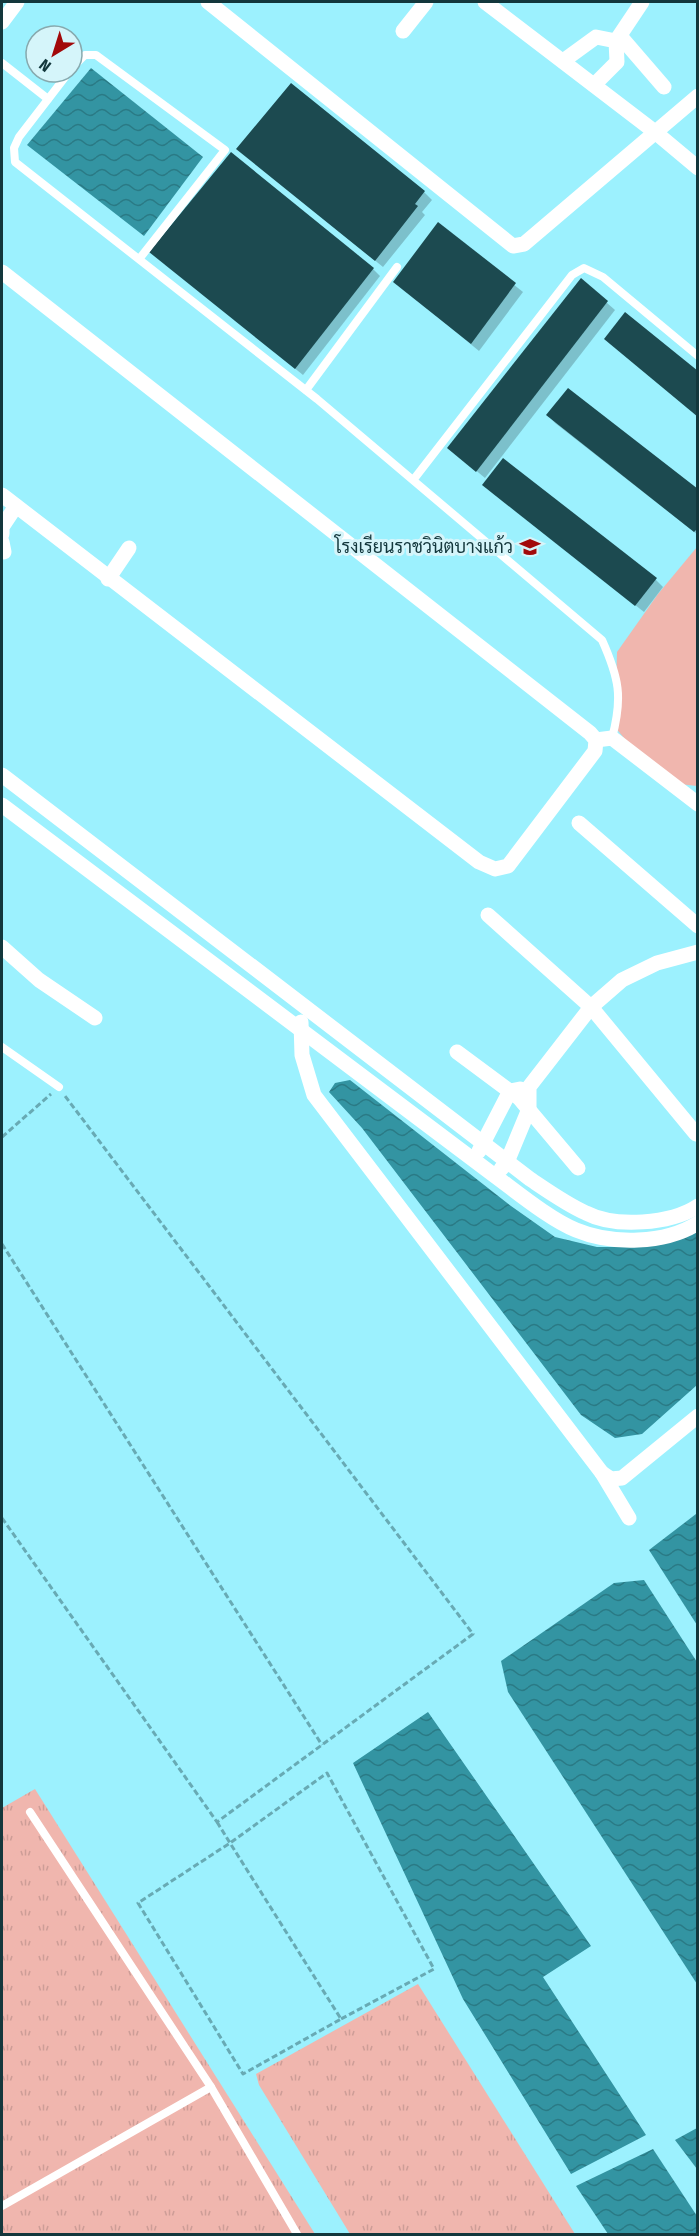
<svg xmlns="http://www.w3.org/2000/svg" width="699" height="2236" font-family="'Fira Sans Condensed',Sarabun,sans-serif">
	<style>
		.grass { fill: url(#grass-tufts) }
		.pitch { fill: #f0b6ae }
		.water { fill: url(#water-waves) }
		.shadow { fill: #0003 }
		.building { fill: #1c4a50 }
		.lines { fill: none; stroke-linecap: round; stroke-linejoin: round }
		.path { stroke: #68aab4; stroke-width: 3; stroke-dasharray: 6 3; stroke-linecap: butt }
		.service { stroke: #fff; stroke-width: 8 }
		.minor { stroke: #fff; stroke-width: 15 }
		.labels { text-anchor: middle; stroke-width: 6; stroke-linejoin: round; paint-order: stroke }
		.poi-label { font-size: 18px; fill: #13373c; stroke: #d5f5fa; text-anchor: end }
	</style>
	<defs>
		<pattern id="grass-tufts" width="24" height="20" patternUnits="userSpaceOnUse" patternTransform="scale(1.5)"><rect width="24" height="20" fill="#f0b6ae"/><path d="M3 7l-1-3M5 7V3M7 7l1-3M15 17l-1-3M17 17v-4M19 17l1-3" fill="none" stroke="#cd9d97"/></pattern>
		<pattern id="water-waves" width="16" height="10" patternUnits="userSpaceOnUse" patternTransform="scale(1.5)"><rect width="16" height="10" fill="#3394a2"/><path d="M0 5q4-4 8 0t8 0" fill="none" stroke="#2a7a85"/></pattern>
	</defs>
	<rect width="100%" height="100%" fill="#9cf1fe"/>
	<g class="grass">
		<path d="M 35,1789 L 315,2234 L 2,2234 L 2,1808 Z"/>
		<path d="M 418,1984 L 575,2234 L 350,2234 L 259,2085 L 256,2074 Z"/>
	</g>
	<path class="pitch" d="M 697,547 L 697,786 L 670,783 L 646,765 L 615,727 L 617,652 L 658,594 Z"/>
	<g class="water">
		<path d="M 91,68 L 203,157 L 144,236 L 27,145 Z"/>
		<path d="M 350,1080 L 511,1206 L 555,1237 L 597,1247 L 645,1247 L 697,1224 L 697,1385 L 642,1434 L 615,1438 L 581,1415 L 362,1128 L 329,1092 L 335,1083 Z"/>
		<path d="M 696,1514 L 698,1517 L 697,1625 L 649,1550 Z"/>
		<path d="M 644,1580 L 697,1662 L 697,1984 L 508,1692 L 501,1661 L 614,1583 Z"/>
		<path d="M 428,1712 L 591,1946 L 543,1977 L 646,2135 L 571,2174 L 463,1999 L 353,1763 Z"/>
		<path d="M 697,2128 L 697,2169 L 675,2140 Z"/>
		<path d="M 653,2149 L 697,2216 L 697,2234 L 608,2234 L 576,2186 Z"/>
	</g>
	<g class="shadow">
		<path d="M 238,149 L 424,192 L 432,200 L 422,212 L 425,215 L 383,267 Z"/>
		<path d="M 439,225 L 523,292 L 479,351 L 395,282 Z"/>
		<path d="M 151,252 L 373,269 L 380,276 L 303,375 Z"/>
		<path d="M 581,280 L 615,310 L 485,478 L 449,448 Z"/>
		<path d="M 548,415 L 698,491 L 698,535 L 555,423 Z"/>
		<path d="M 492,492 L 656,580 L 663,587 L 644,612 Z"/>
	</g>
	<g class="building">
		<path d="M 291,83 L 425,191 L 415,204 L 418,206 L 375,261 L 236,149 Z"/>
		<path d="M 231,152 L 374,268 L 295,369 L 149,252 Z"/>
		<path d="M 438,222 L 516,283 L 471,344 L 393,282 Z"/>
		<path d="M 581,278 L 608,301 L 476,472 L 447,448 Z"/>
		<path d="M 625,312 L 698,371 L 698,417 L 604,339 Z"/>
		<path d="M 568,388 L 698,489 L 698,528 L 694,532 L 546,415 Z"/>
		<path d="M 503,458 L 657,578 L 635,606 L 482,485 Z"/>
	</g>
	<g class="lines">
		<g class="path">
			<path d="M 2,1137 L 51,1094"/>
			<path d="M 2,1244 L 322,1745"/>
			<path d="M 2,1518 L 217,1822 L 473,1634 L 65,1096"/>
			<path d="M 217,1822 L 230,1843 L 341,2019 L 243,2074 L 138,1903 L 230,1843 L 327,1773 L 434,1969 L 341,2019"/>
		</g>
		<g class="service">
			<path d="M 2,63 L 48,99"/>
			<path d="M 72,68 L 85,55 L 96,55 L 225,150 L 140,258"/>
			<path d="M 69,72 L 19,137 L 14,148 L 15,162 L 317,399 L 602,640 C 619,678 623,697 612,738"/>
			<path d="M 306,390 L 397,267"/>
			<path d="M 414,479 L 572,275 L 584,268 L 603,277 L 698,356"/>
			<path d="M 2,1047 L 59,1087"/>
			<path d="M 30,1812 L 211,2087 L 297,2234"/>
			<path d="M 2,2206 L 211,2087"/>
		</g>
		<g class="minor">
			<path d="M 208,2 L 513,246 L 524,244 L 698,96"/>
			<path d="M 485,2 L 655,132 L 698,168"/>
			<path d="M 2,22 L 17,2"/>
			<path d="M 403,31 L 426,2"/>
			<path d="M 620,36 L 664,87"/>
			<path d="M 616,41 L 642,2"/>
			<path d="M 563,61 L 596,37 L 616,41 L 617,62 L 594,85"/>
			<path d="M 2,272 L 590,733 L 596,740 L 595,751 L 508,866 L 495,869 L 479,862 L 2,495"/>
			<path d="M 2,534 L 2,527 L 16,506"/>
			<path d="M 2,542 L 4,552"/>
			<path d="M 108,579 L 129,548"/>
			<path d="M 596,740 L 612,738 L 698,804"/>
			<path d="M 2,775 L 530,1179 C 548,1191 566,1204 586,1213 C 615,1228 671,1224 698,1206"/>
			<path d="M 2,805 L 495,1176 C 518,1193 551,1220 576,1230 C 612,1245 665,1244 698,1223"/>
			<path d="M 579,823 L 698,926"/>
			<path d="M 488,915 L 591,1007 L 696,1134"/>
			<path d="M 2,947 L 39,980 L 95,1018"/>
			<path d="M 301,1022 L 302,1055 L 314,1095 L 602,1473 L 629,1518"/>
			<path d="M 457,1052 L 519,1098 L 578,1168"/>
			<path d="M 479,1151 L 510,1091 L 520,1089"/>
			<path d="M 501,1169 L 507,1162 L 529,1109 L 529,1087 L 591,1007 L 622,980 L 657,963 L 698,952"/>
			<path d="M 602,1473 L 611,1479 L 622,1478 L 698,1416"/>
		</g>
	</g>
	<defs>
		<g id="school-bare" transform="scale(1.62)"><path d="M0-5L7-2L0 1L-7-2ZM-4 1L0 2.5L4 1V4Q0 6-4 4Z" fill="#a2090a" stroke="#d5f5fa" stroke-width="2.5" paint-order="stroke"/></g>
	</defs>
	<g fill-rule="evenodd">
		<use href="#school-bare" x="530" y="547"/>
	</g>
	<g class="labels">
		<g class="poi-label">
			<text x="513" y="553">โรงเรียนราชวินิตบางแก้ว</text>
		</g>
	</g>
	<rect width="699" height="2236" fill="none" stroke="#13373c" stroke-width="6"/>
	<g transform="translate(54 54) rotate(218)"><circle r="28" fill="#d5f5fa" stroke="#87a9ae" stroke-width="1.5"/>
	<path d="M0-4.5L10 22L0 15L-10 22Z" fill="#a2090a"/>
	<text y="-9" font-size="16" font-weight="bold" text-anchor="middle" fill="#13373c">N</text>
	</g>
</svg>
